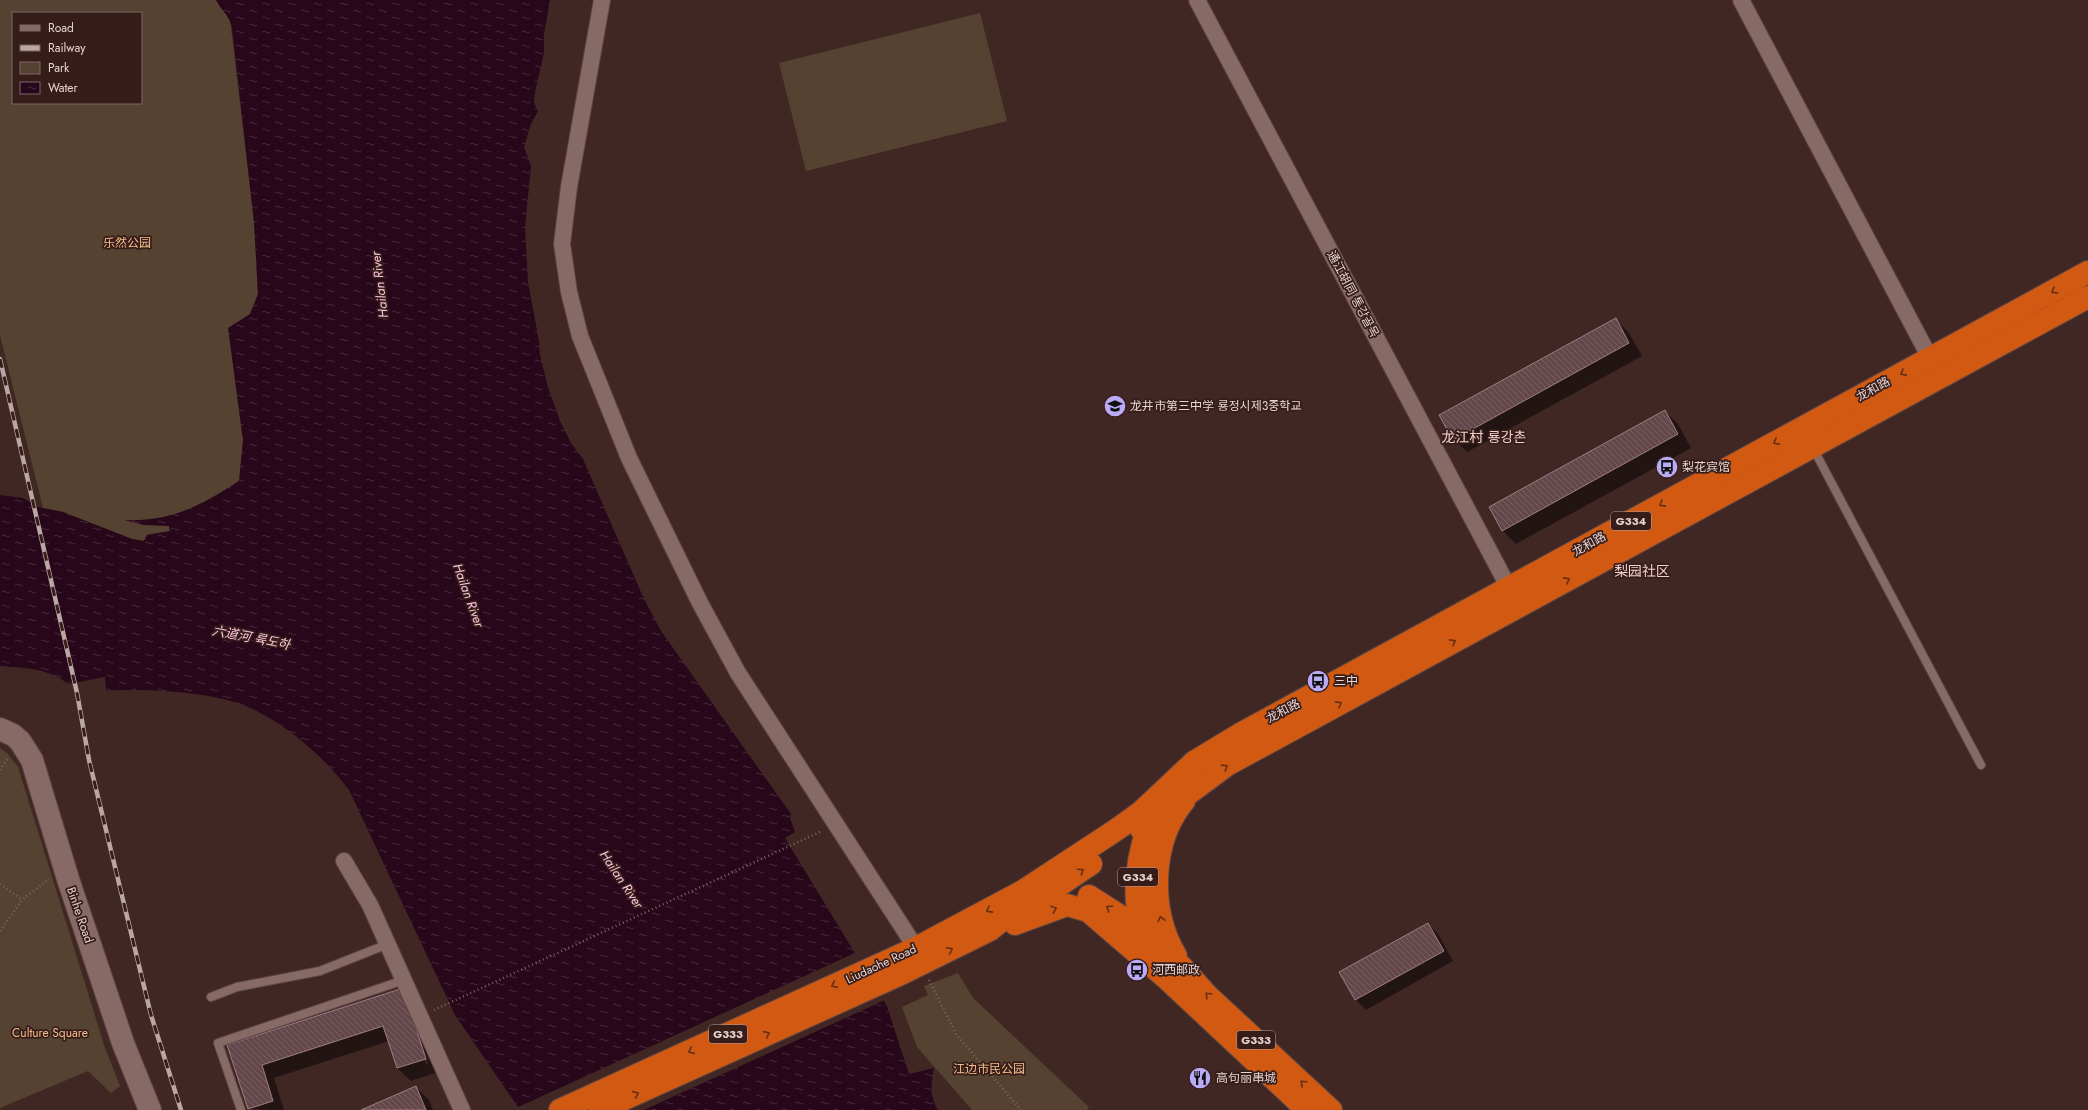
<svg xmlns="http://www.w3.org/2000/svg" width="2088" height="1110" font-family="Jost,'Noto Sans SC','Noto Sans KR',sans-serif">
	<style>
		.green { fill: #554231; fill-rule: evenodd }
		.water { fill: url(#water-ripples) }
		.pier { fill: #402724 }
		.shadow { fill: #0007; fill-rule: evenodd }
		.building { fill: url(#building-back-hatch); stroke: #9d7d82 }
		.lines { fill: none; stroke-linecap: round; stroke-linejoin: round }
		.lane-casing { stroke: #5c4644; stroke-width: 10 }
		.street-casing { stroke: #5c4644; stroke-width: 18 }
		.secondary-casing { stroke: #5c4644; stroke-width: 24 }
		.highway-casing { stroke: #5c4644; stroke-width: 24 }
		.path { stroke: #7c6663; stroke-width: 2.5; stroke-dasharray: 1 3; stroke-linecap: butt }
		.lane { stroke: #876965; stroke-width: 8 }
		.street { stroke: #876965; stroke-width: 16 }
		.secondary { stroke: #876965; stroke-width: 22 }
		.highway { stroke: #d15911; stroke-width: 22 }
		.rail-casing { stroke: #baa6a3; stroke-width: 4.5 }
		.rail { stroke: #361d1a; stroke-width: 3; stroke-dasharray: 9; stroke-linecap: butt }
		.oneway { stroke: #642f17 }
		.labels { text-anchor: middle; stroke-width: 3.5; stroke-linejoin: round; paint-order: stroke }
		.shield { fill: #361d1a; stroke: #b19d9b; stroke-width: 1 }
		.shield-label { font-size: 11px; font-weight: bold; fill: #e6d4d2 }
		.park-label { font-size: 12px; fill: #f4bd8b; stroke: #361d1a }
		.street-label { font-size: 12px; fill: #e6d4d2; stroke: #361d1a }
		.poi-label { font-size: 12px; fill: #e6d4d2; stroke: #361d1a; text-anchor: start }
		.water-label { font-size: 13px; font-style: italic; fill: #fec5df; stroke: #361d1a }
		.quarter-label { font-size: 14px; fill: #f2cfcb; stroke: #361d1a }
	</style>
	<defs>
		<pattern id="water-ripples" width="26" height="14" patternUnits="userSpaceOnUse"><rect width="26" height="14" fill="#28071a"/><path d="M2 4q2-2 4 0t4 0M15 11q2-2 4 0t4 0" fill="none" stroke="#472a3a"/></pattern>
		<pattern id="building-back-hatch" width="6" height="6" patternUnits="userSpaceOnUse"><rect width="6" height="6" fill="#63474b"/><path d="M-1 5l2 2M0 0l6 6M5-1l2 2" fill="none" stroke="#796164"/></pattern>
	</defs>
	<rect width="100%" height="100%" fill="#402724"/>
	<g class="green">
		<path d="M 0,0 L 216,0 L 230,19 L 254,222 L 258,294 L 254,306 L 250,314 L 244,318 L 243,441 L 239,481 C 207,502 180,517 142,521 L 169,525 L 170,531 L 147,535 L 144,541 L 132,539 L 63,512 L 43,508 L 0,335 ZM 13,13 L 141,13 L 141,103 L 13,103 Z"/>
		<path d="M 980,13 L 1007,121 L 806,171 L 779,63 Z"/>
		<path d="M 0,748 L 7,753 L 18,767 L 105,1048 L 120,1086 L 111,1093 L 88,1071 L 0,1108 Z"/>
		<path d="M 958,973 L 973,998 L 1089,1107 L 1087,1110 L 972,1110 L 917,1047 L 902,1007 L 928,995 L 924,986 Z"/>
	</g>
	<path class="water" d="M 216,0 L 550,0 L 544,34 L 544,53 L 535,92 L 534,103 L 538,111 L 531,124 L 524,147 L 531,166 L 525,227 L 528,282 L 539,341 L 540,355 L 548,387 L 560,421 L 571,443 L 583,459 L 644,599 L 661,631 L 791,814 L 790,818 L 795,832 L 785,838 L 887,1006 L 909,1074 L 934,1068 C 931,1084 929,1095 938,1110 L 520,1110 L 455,1015 L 349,790 C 323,756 288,725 248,707 C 214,692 144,688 106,691 L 105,677 L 68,684 C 49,668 24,668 0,666 L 0,495 L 23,498 L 38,507 L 63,512 L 132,539 L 144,541 L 147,535 L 170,531 L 169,526 L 144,525 L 124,520 C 171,522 200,506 239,481 L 243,441 L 228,328 L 250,314 L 258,294 L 254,222 L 232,28 C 229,14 222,12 216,0 Z"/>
	<path class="pier" d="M 857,952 L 885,1000 L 644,1110 L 518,1110 L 516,1108 Z"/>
	<g class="shadow">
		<path d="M 1616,320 L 1629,333 L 1642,356 L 1467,452 L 1454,439 Z"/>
		<path d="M 1665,411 L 1678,424 L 1691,448 L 1516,544 L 1503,531 L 1490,507 Z"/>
		<path d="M 1428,924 L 1438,934 L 1453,961 L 1366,1010 L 1356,1000 L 1341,973 Z"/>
		<path d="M 403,989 L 416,1002 L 438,1072 L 411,1081 L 397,1068 L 389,1041 L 274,1078 L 284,1110 L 249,1109 L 228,1045 ZM 407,1003 L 409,1003 L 428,1063 L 426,1064 Z"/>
		<path d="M 416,1087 L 429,1100 L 433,1110 L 364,1110 Z"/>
	</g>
	<g class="building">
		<path d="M 1616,318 L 1629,343 L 1453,440 L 1439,415 Z"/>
		<path d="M 1665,410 L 1678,434 L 1502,531 L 1489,507 Z"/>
		<path d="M 1428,923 L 1444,951 L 1355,1000 L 1339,972 Z"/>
		<path d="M 403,988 L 426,1059 L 397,1068 L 383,1026 L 262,1065 L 273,1101 L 248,1109 L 227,1045 Z"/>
		<path d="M 416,1086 L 426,1110 L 361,1110 Z"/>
	</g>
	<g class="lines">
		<g class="lane-casing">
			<g id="lane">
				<path d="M 1813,448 L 1981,765"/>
				<path d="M 211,997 L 237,987 L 320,971 L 388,944"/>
				<path d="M 241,1110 L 218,1043 L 404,980"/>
			</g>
		</g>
		<g class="street-casing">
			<g id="street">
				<path d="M 602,0 L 569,187 L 562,244 L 569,292 L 580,336 L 629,458 L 700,603 L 738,673 L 916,948 L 920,958"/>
				<path d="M 1197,0 L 1509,588"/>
				<path d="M 1741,0 L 1930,358"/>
				<path d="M 344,861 L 370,905 L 462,1110"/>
			</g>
		</g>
		<g class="secondary-casing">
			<path id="secondary" d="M 0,729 L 13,735 L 20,741 L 32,760 L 68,879 L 123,1043 L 150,1110"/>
		</g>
		<g class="highway-casing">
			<g id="highway">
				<path d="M 1141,829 L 1227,765 L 2088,297"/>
				<path d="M 1089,896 L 1142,930 L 1182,967 L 1207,995 L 1331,1110"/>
				<path d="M 1015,924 L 1067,905 L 1088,911 L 1167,979 L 1307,1110"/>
				<path d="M 1145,937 C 1130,901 1136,850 1154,815"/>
				<path d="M 1176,956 C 1149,911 1150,842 1184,801"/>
				<path d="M 560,1110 L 916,948 L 1023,891 L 1116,830 L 1141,812 L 1194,762 L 1242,733 L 2088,272"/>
				<path d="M 600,1110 L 903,973 L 990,930 L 1007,916 L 1057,887 L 1091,864"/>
			</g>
		</g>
		<g class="path">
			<path d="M 0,770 L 8,758"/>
			<path d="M 0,884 L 22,900"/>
			<path d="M 0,931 L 22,900 L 49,879"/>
			<path d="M 929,980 L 956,1034 L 1021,1110"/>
			<path d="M 434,1010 L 822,831"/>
		</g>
		<use href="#lane" class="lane"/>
		<use href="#street" class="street"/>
		<use href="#secondary" class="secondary"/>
		<use href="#highway" class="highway"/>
		<g class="rail-casing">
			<path id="rail" d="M 0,359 L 77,693 L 89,760 L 151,1015 L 181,1110"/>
		</g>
		<use href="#rail" class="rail"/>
	</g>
	<defs><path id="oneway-chevron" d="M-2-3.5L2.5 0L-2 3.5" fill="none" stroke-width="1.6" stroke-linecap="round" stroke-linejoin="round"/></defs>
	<g class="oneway">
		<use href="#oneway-chevron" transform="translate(2054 291) rotate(151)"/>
		<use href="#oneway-chevron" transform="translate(1903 373) rotate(151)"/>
		<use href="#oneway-chevron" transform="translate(1776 442) rotate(151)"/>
		<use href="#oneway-chevron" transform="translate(1662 504) rotate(151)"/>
		<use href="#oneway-chevron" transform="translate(1567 580) rotate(-29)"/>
		<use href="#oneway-chevron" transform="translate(1453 642) rotate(-29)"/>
		<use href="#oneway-chevron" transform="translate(1339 704) rotate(-29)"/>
		<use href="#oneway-chevron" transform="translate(1225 767) rotate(-32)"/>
		<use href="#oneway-chevron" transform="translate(1081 871) rotate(-34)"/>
		<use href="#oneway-chevron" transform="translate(1109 908) rotate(-145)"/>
		<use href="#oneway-chevron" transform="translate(1054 909) rotate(-19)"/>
		<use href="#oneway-chevron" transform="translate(989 910) rotate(152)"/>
		<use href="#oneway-chevron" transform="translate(1161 919) rotate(-103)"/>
		<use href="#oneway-chevron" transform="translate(950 950) rotate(-26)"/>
		<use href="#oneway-chevron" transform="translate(834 985) rotate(156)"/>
		<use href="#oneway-chevron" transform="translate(1208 995) rotate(-135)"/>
		<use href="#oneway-chevron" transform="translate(767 1034) rotate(-24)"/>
		<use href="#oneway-chevron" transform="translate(691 1051) rotate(156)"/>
		<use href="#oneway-chevron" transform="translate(1303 1083) rotate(-137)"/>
		<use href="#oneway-chevron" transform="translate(636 1094) rotate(-24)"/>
	</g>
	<defs>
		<g id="school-disc" transform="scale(1.15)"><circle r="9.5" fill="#bbaaf6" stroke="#361d1a"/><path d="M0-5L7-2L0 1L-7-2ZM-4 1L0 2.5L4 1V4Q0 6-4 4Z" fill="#111"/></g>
		<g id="bus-disc" transform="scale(1.15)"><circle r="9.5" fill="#bbaaf6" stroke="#361d1a"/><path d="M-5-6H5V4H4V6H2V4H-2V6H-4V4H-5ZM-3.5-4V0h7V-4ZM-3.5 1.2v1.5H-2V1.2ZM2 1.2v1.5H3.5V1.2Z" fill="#111"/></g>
		<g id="restaurant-disc" transform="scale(1.15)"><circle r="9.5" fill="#bbaaf6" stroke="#361d1a"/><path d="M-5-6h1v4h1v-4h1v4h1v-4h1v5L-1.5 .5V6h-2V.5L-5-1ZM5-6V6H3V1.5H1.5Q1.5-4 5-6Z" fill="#111"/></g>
	</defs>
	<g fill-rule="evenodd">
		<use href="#school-disc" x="1115" y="406"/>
		<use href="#bus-disc" x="1667" y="467"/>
		<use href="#bus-disc" x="1318" y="681"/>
		<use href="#bus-disc" x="1137" y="970"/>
		<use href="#restaurant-disc" x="1200" y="1078"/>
	</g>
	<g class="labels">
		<g class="shield">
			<rect x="1611" y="512" width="40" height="18" rx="3"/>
			<rect x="1118" y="868" width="40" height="18" rx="3"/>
			<rect x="709" y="1025" width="38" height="18" rx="3"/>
			<rect x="1237" y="1031" width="38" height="18" rx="3"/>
		</g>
		<g class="shield-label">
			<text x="1631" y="525">G334</text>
			<text x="1138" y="881">G334</text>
			<text x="728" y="1038">G333</text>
			<text x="1256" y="1044">G333</text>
		</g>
		<g class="park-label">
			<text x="127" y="247">乐然公园</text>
			<text x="50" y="1037">Culture Square</text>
			<text x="989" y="1073">江边市民公园</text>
		</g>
		<g class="street-label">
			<text transform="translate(1353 294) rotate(62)" y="4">通江胡同 통강골목</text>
			<text transform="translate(1873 389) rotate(-29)" y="4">龙和路</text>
			<text transform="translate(1589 544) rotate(-29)" y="4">龙和路</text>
			<text transform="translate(1283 711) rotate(-28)" y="4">龙和路</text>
			<text transform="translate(80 915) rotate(71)" y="4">Binhe Road</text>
			<text transform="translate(881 964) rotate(-25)" y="4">Liudaohe Road</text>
		</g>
		<g class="poi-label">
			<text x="1130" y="410">龙井市第三中学 룡정시제3중학교</text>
			<text x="1682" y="471">梨花宾馆</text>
			<text x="1334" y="685">三中</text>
			<text x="1152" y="974">河西邮政</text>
			<text x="1216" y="1082">高句丽串城</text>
		</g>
		<g class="water-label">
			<text transform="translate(379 285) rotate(-97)" y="5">Hailan River</text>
			<text transform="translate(469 595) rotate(70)" y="5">Hailan River</text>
			<text transform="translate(251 637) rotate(11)" y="5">六道河 륙도하</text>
			<text transform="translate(622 879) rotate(56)" y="5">Hailan River</text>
		</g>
		<g class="quarter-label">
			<text x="1484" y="442">龙江村 룡강촌</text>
			<text x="1642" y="576">梨园社区</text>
		</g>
	</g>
	<rect x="12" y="12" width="130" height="92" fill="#361d1a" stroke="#7c6664"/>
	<rect x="20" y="25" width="20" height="6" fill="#876965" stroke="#7c6664"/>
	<text x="48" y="32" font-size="12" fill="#e6d4d2">Road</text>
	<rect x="20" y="45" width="20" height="6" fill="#baa6a3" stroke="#7c6664"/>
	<text x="48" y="52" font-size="12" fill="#e6d4d2">Railway</text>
	<rect x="20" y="62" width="20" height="12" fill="#554231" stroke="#7c6664"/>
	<text x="48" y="72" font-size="12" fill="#e6d4d2">Park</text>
	<rect x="20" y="82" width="20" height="12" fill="url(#water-ripples)" stroke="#7c6664"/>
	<text x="48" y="92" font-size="12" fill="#e6d4d2">Water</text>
</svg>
